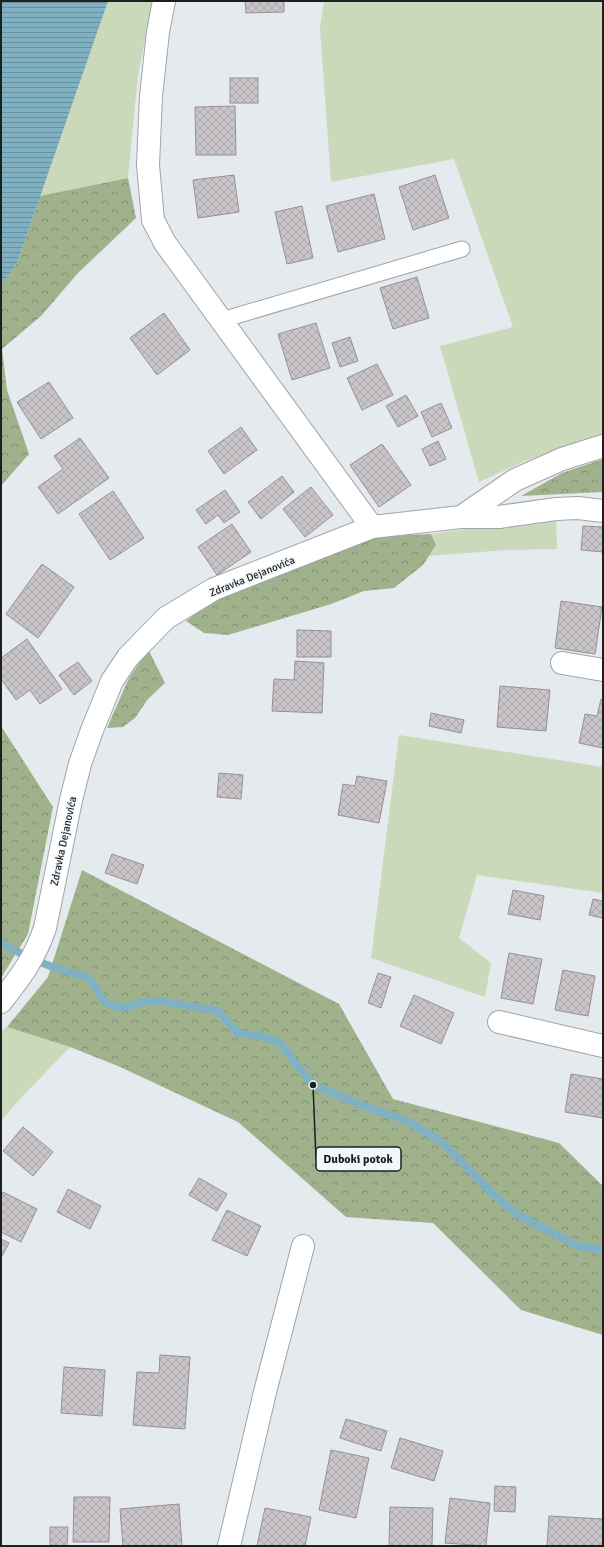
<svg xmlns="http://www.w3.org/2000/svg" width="604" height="1547" font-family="Signika,sans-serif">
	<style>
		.green { fill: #c9d9ba }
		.forest { fill: url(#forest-crowns) }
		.water { fill: url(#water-rules) }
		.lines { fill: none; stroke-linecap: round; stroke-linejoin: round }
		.stream { stroke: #80b1c2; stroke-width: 8 }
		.building { fill: url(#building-cross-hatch); stroke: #959195 }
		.lane-casing { stroke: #a0a5a8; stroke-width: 17 }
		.street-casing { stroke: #a0a5a8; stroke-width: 24 }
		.lane { stroke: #fff; stroke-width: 15 }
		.street { stroke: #fff; stroke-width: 22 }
		.labels { text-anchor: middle; stroke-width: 3; stroke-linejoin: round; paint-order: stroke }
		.street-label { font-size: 11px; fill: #1e1f21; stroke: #f2f7fb }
		.leader { fill: none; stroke: #1e1f21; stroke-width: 1.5 }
		.callout-dot { fill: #1e1f21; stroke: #f2f7fb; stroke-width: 1.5 }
		.callout { fill: #f2f7fb; stroke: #1e1f21; stroke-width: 1.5 }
		.callout-label { font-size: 12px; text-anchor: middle; font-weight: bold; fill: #1e1f21 }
	</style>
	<defs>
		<pattern id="forest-crowns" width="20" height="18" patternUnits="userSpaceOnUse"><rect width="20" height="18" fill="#9fb28c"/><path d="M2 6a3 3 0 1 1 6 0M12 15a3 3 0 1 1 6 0" fill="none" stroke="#819072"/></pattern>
		<pattern id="water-rules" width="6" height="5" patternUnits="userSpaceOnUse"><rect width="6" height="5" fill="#80b1c2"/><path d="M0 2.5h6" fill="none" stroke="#688f9d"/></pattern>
		<pattern id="building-cross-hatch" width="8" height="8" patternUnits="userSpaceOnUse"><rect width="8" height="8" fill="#c9c4c8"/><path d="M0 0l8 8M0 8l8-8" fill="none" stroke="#aca8ac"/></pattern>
	</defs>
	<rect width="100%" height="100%" fill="#e5eaee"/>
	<g class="green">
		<path d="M 108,1 L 153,1 L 138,75 L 128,178 L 40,196 Z"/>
		<path d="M 324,1 L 603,1 L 603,437 L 527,460 L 479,482 L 440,346 L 513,327 L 454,159 L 331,182 L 320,28 Z"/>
		<path d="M 556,517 L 557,549 L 506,550 L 429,556 L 436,545 L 431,534 Z"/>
		<path d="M 399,735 L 603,767 L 603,893 L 477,875 L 459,938 L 491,963 L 485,997 L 371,958 Z"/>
		<path d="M 7,1027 L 70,1047 L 18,1101 L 1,1121 L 1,1031 Z"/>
	</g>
	<g class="forest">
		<path d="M 128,178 L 136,218 L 78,273 L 41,316 L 2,349 L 7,390 L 29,454 L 1,486 L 1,284 L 17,263 L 40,196 Z"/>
		<path d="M 603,459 L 603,492 L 521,496 L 562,473 Z"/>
		<path d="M 431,534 L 436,545 L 423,565 L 394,588 L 364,591 L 331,604 L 228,635 L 204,633 L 186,621 L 218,596 L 367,537 Z"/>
		<path d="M 148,649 L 165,683 L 148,699 L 135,718 L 123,727 L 107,728 L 128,680 Z"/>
		<path d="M 1,726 L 53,807 L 28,934 L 1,978 Z"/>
		<path d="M 82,870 L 339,1004 L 393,1099 L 559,1143 L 603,1186 L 603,1335 L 521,1310 L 433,1223 L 346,1217 L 238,1122 L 118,1066 L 70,1047 L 7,1027 L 48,977 Z"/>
	</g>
	<path class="water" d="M 1,1 L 108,1 L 17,263 L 1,285 Z"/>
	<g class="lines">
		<path class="stream" d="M 1,942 C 27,959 57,970 88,977 L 106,1003 L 122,1008 L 148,1001 L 161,1001 L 218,1011 L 238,1033 L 262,1036 L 280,1043 L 313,1085 L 377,1111 L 408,1121 L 441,1141 L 491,1192 L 518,1215 L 578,1246 L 603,1250"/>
	</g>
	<g class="building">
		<path d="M 245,1 L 284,1 L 284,12 L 246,13 Z"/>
		<rect x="230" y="78" width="28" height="25"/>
		<path d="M 235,106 L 236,155 L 196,155 L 195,107 Z"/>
		<path d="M 234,175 L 239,212 L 198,218 L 193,180 Z"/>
		<path d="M 435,175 L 449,218 L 413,230 L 399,187 Z"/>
		<path d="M 374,194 L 385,239 L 338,252 L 326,206 Z"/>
		<path d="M 302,206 L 313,258 L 287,264 L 275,212 Z"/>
		<path d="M 417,277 L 429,318 L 393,329 L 380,288 Z"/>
		<path d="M 164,313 L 190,350 L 157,375 L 130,338 Z"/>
		<path d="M 316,323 L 330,368 L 292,380 L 278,334 Z"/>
		<path d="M 350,337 L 358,361 L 340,367 L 332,343 Z"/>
		<path d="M 377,364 L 393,395 L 362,410 L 347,378 Z"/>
		<path d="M 49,382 L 73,418 L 41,439 L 17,402 Z"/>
		<path d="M 406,395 L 418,416 L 398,427 L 386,406 Z"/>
		<path d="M 441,403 L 452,428 L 432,437 L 421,412 Z"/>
		<path d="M 241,427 L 257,450 L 224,474 L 208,451 Z"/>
		<path d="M 80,438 L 109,478 L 58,514 L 38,487 L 63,469 L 54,456 Z"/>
		<path d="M 438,441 L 446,459 L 430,466 L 422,449 Z"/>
		<path d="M 382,444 L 411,485 L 379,507 L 350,465 Z"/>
		<path d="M 282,476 L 294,492 L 261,519 L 248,502 Z"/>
		<path d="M 311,487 L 333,515 L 305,537 L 283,509 Z"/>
		<path d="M 225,490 L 240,512 L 224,523 L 218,515 L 206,524 L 196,510 Z"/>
		<path d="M 113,491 L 144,538 L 110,560 L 79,514 Z"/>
		<path d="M 232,524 L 251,552 L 217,575 L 198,547 Z"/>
		<path d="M 583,526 L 603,527 L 603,552 L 581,550 Z"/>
		<path d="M 42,564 L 74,587 L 38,638 L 6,614 Z"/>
		<path d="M 561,601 L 602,607 L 595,654 L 555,648 Z"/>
		<path d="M 297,630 L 331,631 L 331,657 L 297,657 Z"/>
		<path d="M 27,639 L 62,689 L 40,704 L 30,690 L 16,700 L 1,679 L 1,658 Z"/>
		<path d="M 295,661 L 324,663 L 322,713 L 272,711 L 274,679 L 294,680 Z"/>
		<path d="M 78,662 L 92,681 L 74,695 L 59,675 Z"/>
		<path d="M 500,686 L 550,690 L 546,731 L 497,727 Z"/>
		<path d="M 601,699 L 603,700 L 603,748 L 579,743 L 585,714 L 597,716 Z"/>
		<path d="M 431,713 L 464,720 L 461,733 L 429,726 Z"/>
		<path d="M 219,773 L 243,775 L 241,799 L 217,797 Z"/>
		<path d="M 357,776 L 387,781 L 379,823 L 338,815 L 343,784 L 355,786 Z"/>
		<path d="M 112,854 L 144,865 L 137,884 L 105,873 Z"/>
		<path d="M 513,890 L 544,896 L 540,920 L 508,914 Z"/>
		<path d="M 593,899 L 603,901 L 603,918 L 589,915 Z"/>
		<path d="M 509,953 L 542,959 L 533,1004 L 501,998 Z"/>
		<path d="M 563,970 L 595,976 L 588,1016 L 555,1010 Z"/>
		<path d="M 378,973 L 391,977 L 381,1008 L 368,1003 Z"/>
		<path d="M 414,995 L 454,1013 L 441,1044 L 400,1026 Z"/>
		<path d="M 571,1074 L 603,1079 L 603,1118 L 565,1112 Z"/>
		<path d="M 23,1127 L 53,1152 L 33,1176 L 3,1151 Z"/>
		<path d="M 199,1178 L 227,1194 L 217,1211 L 189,1195 Z"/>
		<path d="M 68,1189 L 101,1206 L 90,1229 L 57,1212 Z"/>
		<path d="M 3,1192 L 37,1209 L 21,1242 L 1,1232 L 1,1196 Z"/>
		<path d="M 227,1210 L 261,1226 L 247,1256 L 212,1240 Z"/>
		<path d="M 1,1239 L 9,1243 L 1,1258 Z"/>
		<path d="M 160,1355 L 190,1357 L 185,1429 L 133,1425 L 137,1372 L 159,1373 Z"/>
		<path d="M 64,1367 L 105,1370 L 102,1416 L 61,1413 Z"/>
		<path d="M 346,1419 L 387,1431 L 381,1451 L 340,1438 Z"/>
		<path d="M 400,1438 L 443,1451 L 434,1481 L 391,1468 Z"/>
		<path d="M 331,1450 L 369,1458 L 356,1518 L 319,1510 Z"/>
		<path d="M 495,1486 L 516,1487 L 515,1512 L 494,1511 Z"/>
		<path d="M 74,1497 L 110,1497 L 109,1542 L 73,1542 Z"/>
		<path d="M 450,1498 L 490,1503 L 486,1546 L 445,1543 Z"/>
		<path d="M 179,1504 L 182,1546 L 123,1546 L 120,1509 Z"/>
		<path d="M 390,1507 L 433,1508 L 432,1546 L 389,1546 Z"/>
		<path d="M 265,1508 L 311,1517 L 305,1546 L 257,1546 Z"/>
		<path d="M 549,1516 L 603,1519 L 603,1546 L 547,1546 Z"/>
		<path d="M 50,1527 L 68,1527 L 67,1546 L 50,1545 Z"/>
	</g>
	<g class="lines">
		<g class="lane-casing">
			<path id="lane" d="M 222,320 L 462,249"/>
		</g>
		<g class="street-casing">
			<g id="street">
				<path d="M 164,1 L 158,32 L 151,96 L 148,165 L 153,220 L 165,243 L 372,527"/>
				<path d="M 461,517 L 515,480 L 562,459 L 603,446"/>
				<path d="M 562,663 L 603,670"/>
				<path d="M 1,1002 C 21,976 34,960 45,928 L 71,800 L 80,764 L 92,730 L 112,681 L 128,657 L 166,618 L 214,589 L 372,527 L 461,517 L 499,517 L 556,509 L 578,508 L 603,511"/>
				<path d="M 499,1022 L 603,1046"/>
				<path d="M 229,1546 L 265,1392 L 303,1246"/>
			</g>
		</g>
		<use href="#lane" class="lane"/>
		<use href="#street" class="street"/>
	</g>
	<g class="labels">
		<g class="street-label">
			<text transform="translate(252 576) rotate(-22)" y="4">Zdravka Dejanovića</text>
			<text transform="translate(63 841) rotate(-78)" y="4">Zdravka Dejanovića</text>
		</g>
	</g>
	<path class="leader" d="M313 1085L316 1159"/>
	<circle class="callout-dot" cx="313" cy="1085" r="4"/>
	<rect class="callout" x="316" y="1147" width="85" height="24" rx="4"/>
	<g class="callout-label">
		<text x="358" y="1163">Duboki potok</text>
	</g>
	<rect width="604" height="1547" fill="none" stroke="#1e1f21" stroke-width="4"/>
</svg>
